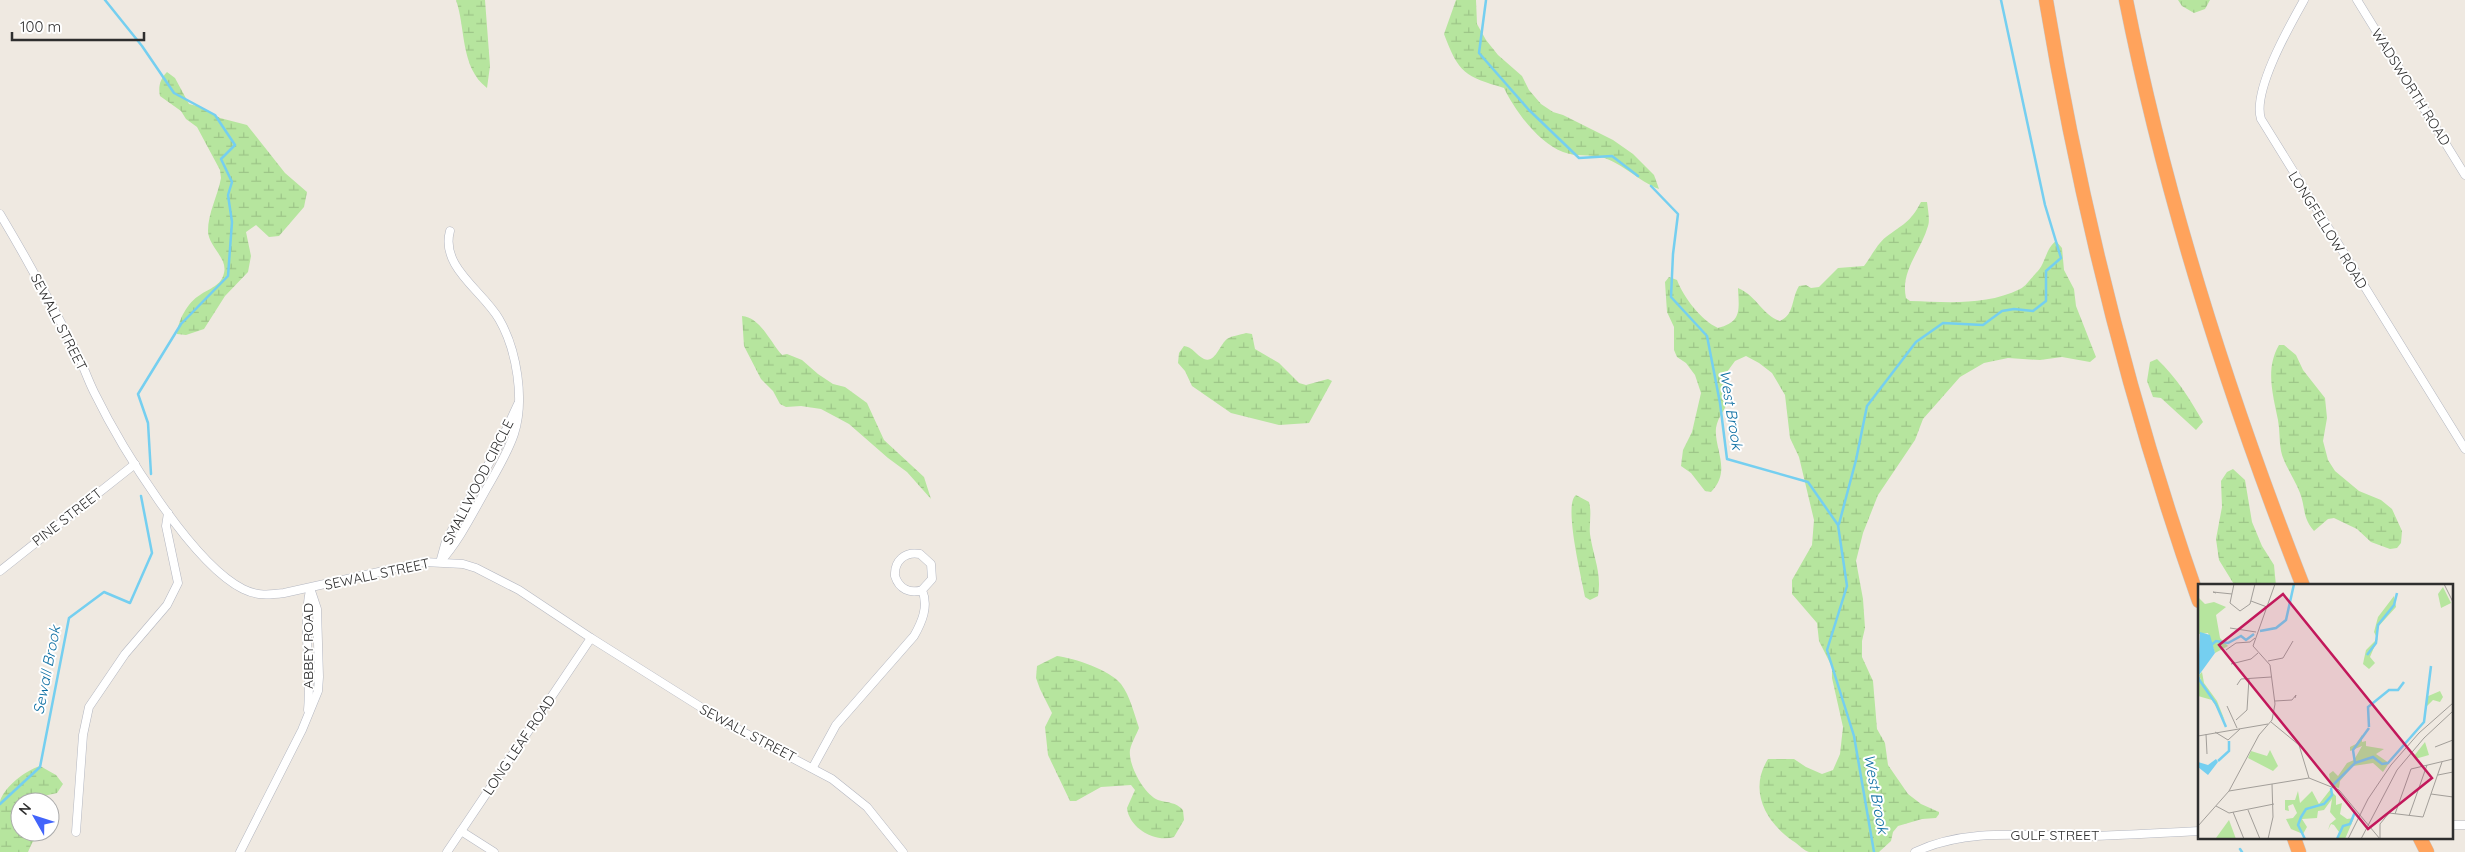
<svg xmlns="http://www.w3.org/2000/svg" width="2465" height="852" font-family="Quicksand,sans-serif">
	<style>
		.wetland { fill: url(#wetland-marsh) }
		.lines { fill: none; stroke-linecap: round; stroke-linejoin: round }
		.stream { stroke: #75cff0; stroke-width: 2.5 }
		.street-casing { stroke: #b4b7c1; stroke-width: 9 }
		.highway-casing { stroke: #c9c9c9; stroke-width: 15 }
		.street { stroke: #fff; stroke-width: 8 }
		.highway { stroke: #ffa35c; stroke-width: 14 }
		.labels { text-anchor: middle; stroke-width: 4; stroke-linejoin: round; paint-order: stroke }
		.street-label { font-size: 14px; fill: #2e2e2e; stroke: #fff }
		.water-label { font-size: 15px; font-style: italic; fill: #0d6fa3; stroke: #fff }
		.inset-river { fill: none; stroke: #75cff0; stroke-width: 2.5 }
		.inset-road { fill: none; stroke: #a29e99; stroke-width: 1 }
		.view { fill: #c2185b; fill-opacity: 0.15; stroke: #c2185b; stroke-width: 2.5 }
		.inset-edge { fill: none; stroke: #2e2e2e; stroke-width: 2.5 }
	</style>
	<defs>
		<pattern id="wetland-marsh" width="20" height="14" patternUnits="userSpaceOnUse" patternTransform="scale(1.25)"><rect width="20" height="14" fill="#b6e59e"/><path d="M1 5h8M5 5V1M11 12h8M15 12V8" fill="none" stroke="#9dc588"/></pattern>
	</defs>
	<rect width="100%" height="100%" fill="#efe9e1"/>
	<g class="wetland">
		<path d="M 456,0 L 485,0 L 490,66 L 487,88 C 460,67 466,29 456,0 Z"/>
		<path d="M 1456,0 L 1476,0 L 1477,24 L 1486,40 L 1498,55 L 1522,76 L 1529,90 L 1541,104 L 1553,112 L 1563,115 L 1613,140 L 1633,154 L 1654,175 L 1659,189 C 1638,181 1623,163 1601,157 C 1589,154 1576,157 1563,152 C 1539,143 1515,111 1504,88 C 1465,76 1459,74 1444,34 Z"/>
		<path d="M 2178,0 L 2210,0 L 2205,9 L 2194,13 L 2182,6 Z"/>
		<path d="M 167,72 L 175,78 L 189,104 L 201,107 L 220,118 L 247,125 L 285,173 L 307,192 L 304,207 L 279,236 L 269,237 L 256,225 L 246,232 L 251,256 L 248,272 L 225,296 L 204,329 L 186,335 L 177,334 C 178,320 188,302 200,295 C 210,288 221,286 224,273 C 228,258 208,246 208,231 C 208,213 218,195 221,178 L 220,170 L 197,127 L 186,119 L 181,111 L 160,96 C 158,87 160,79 167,72 Z"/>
		<path d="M 1921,202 L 1927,202 C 1928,210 1930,220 1928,226 C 1921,251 1900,271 1906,298 L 1910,301 C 1946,302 1986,306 2020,289 C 2026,286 2031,278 2036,273 C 2046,264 2045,249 2056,241 L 2062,248 L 2064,270 L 2074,289 L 2076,306 L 2096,357 L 2090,362 L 2062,357 L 2040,360 L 2008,358 L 1984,363 L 1960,377 L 1923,419 L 1915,440 L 1878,495 L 1863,533 L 1856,561 L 1863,599 L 1865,628 L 1862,641 L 1862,657 L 1873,681 L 1877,729 L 1885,743 L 1888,765 L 1908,794 L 1921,804 L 1939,812 L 1939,814 L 1936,818 L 1922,819 L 1898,826 L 1893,832 L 1891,841 L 1879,852 C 1863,852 1822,852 1809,852 C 1804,851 1798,844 1793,841 C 1766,822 1748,791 1768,759 L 1794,759 L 1806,767 L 1822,774 L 1833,770 L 1840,754 L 1843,727 L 1832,678 L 1832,667 L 1819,641 L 1817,623 L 1792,594 L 1792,580 L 1812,545 L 1814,520 L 1799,457 L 1790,438 L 1785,395 L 1772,373 L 1759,363 L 1746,356 L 1735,361 L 1727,372 C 1727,380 1731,392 1729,399 C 1726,409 1718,416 1716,428 C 1714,449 1732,471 1711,492 L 1705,491 L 1691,473 L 1681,466 L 1683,450 L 1692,432 L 1701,393 L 1695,375 L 1686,363 L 1677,357 L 1674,350 L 1674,327 L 1667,312 L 1665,282 L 1669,277 L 1677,280 C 1684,298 1701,320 1718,328 C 1742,322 1739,310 1738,288 C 1758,297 1762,315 1780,321 C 1795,314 1791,299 1799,286 L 1806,285 L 1811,288 L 1819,287 L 1838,268 L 1864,266 C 1871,257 1877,244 1886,237 C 1903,224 1910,223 1921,202 Z"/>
		<path d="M 742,316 C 760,317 771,343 782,355 L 787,354 L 802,360 L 818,374 L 833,384 L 845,387 L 867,403 L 884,440 L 924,477 L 931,499 L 907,472 L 888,458 L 849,424 L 821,409 L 801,406 L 786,407 L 780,404 L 773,391 L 761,379 L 744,346 Z"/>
		<path d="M 1246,333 L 1252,334 L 1255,349 L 1279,363 L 1299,383 L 1306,385 L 1328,379 L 1332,381 L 1309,423 L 1279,425 L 1231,413 L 1192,386 L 1185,371 L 1178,363 L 1179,353 L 1184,346 C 1193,347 1196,355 1204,359 C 1215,364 1220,344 1227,339 C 1231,336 1240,335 1246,333 Z"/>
		<path d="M 2279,345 L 2284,345 L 2296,355 L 2303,370 L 2325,398 L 2327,418 L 2323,441 L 2328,460 L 2335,471 L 2359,491 L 2381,500 L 2392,509 L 2402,531 L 2401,543 L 2397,548 L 2390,549 L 2371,542 L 2357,529 L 2334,518 L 2328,519 L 2314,531 C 2302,517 2306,509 2300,493 C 2295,479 2284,465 2281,451 C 2279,441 2280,430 2278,420 C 2273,395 2265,369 2279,345 Z"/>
		<path d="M 2157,359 C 2177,378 2190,399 2203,422 L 2196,430 L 2161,398 L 2153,397 L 2147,381 L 2150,362 Z"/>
		<path d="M 2233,469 L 2245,480 L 2252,522 L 2262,546 L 2274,565 L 2276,586 L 2235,586 L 2219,560 L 2216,539 L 2222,507 L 2221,481 L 2227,472 Z"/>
		<path d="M 1576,495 L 1589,502 C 1592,513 1589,523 1590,534 C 1593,556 1602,573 1598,596 L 1590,600 L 1585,597 C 1582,580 1563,504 1576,495 Z"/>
		<path d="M 1057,656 C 1074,658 1110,670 1121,684 C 1130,696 1134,713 1139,728 C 1136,736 1132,741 1130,750 C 1128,765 1144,794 1158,800 C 1168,803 1176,802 1183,810 L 1184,820 L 1174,837 C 1155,843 1129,828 1127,808 L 1135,790 L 1131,785 L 1101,787 L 1076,801 L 1070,801 L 1048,755 L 1045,727 L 1052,713 L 1040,689 L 1036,678 L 1037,666 Z"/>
		<path d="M 40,766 L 56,775 L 63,784 L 57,793 L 39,797 L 35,802 L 20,802 L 20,832 L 41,833 L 32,843 L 28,852 L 0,852 C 0,841 0,810 0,801 C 5,786 25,771 40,766 Z"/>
	</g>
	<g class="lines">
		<g class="stream">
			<path d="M 105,0 L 142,46 L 174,93 L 215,115 L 235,145 L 221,159 L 232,182 L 228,195 L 232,222 L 228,276 L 181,324 L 138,394 L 148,423 L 151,474"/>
			<path d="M 1486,0 L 1479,53 L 1529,110 L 1579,158 L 1612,156 L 1638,176"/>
			<path d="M 1651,186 L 1678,214 L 1673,254 L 1671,297 L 1707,336 L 1720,403 L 1727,459 L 1808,482 L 1838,525 L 1847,586 L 1827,650 L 1854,736 L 1874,852"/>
			<path d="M 1839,524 L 1856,460 L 1867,406 L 1916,342 L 1943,323 L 1983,325 L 2002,311 L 2014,309 L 2033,311 L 2046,301 L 2046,271 L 2061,258 L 2045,205 L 2001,0"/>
			<path d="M 0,804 L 40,767 L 69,618 L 104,592 L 130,603 L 152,553 L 141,496"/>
			<path d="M 2240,849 L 2242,852"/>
		</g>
		<g class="street-casing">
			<g id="street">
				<path d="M 2304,0 C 2290,25 2252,91 2261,119 L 2465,449"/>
				<path d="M 2357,0 L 2465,175"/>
				<path d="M 0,214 C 28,261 54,308 79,357 C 84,368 88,380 94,392 C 120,445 191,563 243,589 C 257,596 269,595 284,593 L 424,562 L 463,564 L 476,568 L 519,590 L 591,638 L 726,723 L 832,779 L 867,807 L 903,852"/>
				<path d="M 441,559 L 446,541 L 498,447 L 518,404"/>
				<path d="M 440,562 C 458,542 470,518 483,495 C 494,475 507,455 514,434 C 525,400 517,350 499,319 C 483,291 440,267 450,231"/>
				<path d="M 0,571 L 135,464"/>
				<path d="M 308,710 C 312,670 302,629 310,590"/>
				<path d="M 813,767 L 836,725 L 914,636 C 922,622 929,606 922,590 C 910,594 899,589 895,576 C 894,561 905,551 920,554 L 931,564 L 932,579 L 922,590"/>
				<path d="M 2451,825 L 2465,825"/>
				<path d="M 461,831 L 494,852"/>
				<path d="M 76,832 L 83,735 L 89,707 L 125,654 L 167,605 L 178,583 L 166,526 L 168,513"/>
				<path d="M 240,852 L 302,730 L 318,691 L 319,677 L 317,609 L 310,588"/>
				<path d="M 447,852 L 591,638"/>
				<path d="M 1915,852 C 1970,826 2032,837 2092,836 C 2127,835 2163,833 2199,831"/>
			</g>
		</g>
		<g class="highway-casing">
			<g id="highway">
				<path d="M 2046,0 C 2080,204 2130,405 2199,601"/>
				<path d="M 2126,0 C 2166,201 2228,395 2303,586"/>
				<path d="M 2294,838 L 2299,852"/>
				<path d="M 2420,838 L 2427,852"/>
			</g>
		</g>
		<use href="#street" class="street"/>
		<use href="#highway" class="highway"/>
	</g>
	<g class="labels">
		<g class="street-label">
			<text transform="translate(2411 87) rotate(58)" y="5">WADSWORTH ROAD</text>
			<text transform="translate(2328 230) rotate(58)" y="5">LONGFELLOW ROAD</text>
			<text transform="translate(59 322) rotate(63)" y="5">SEWALL STREET</text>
			<text transform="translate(478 482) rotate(-63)" y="5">SMALLWOOD CIRCLE</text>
			<text transform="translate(67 517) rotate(-38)" y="5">PINE STREET</text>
			<text transform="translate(377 574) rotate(-12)" y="5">SEWALL STREET</text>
			<text transform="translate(308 646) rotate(-90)" y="5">ABBEY ROAD</text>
			<text transform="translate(748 733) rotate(28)" y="5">SEWALL STREET</text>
			<text transform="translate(519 745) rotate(-56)" y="5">LONG LEAF ROAD</text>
			<text x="2055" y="840">GULF STREET</text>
		</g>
		<g class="water-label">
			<text transform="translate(1731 410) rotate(81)" y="5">West Brook</text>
			<text transform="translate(47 670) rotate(-79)" y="5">Sewall Brook</text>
			<text transform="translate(1876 794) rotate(80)" y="5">West Brook</text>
		</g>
	</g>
	<g transform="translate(2198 584)">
		<rect width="255" height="255" fill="#efe9e1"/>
		<path d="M 245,3 L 253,19 L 243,24 L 240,10 Z" fill="#b6e59e"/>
		<path d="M 196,12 L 198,23 L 179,44 L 178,52 L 176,48 L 180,33 ZM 0,13 L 7,20 L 16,18 L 28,23 L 18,31 L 22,54 L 30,62 L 17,69 L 10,49 L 1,50 L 0,57 ZM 180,54 L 172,73 L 177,79 L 171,85 L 165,80 L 166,75 L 168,66 ZM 4,88 L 6,99 L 19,117 L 27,137 L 14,116 L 0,112 L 0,95 L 3,96 L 1,91 ZM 242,107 L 245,113 L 242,118 L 235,116 L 229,122 L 228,113 ZM 164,151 L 164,158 L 168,157 L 168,162 L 186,165 L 178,170 L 191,179 L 185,188 L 175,179 L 155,182 L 142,197 L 141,204 L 133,202 L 131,190 L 135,187 L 140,192 L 149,179 L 156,176 L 164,162 L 152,167 L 152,163 L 158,160 ZM 227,158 L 231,171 L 217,175 L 216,172 ZM 72,166 L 80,182 L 75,187 L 50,174 L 53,167 L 69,172 ZM 132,206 L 138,212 L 138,221 L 144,219 L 142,230 L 149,235 L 156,234 L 147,255 L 139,255 L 141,248 L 136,241 L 133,240 L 130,246 L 132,240 L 138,235 L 132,228 L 134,215 L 126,226 L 120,227 L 119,234 L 104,235 L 109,243 L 105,250 L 93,245 L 88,235 L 95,234 L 99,229 L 95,220 L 90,222 L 91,227 L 87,226 L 87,216 L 97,216 L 100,207 L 102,219 L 114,207 L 121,220 Z" fill="#b6e59e"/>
		<path d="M 31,236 L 38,255 L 19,255 L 18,254 Z" fill="#b6e59e"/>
		<path d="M 2,48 L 12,51 L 17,69 L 1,91 L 3,97 L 0,95 ZM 18,175 L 20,178 L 10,191 L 0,183 L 0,178 L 10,181 Z" fill="#75cff0"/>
		<path class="inset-river" d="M 62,47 L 78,44 L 88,36 L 96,0M 12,62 L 18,57 L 30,59 L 43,52 L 48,56 L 56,50M 169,71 L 178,59 L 180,41 L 196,21 L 199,9M 0,94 L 18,120 L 28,143M 171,143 L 170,123 L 191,106 L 200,106 L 206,98M 20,177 L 31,167 L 31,157M 157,179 L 175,173 L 184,180 L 190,179 L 226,138 L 233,82M 134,202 L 157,179 L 155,166 L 171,144M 107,255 L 100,241 L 103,233 L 108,225 L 126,220 L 134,211 L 133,204M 139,255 L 145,242 L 152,240 L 157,228"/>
		<path class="inset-road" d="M 36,0 L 32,19 L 42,27 L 52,20 L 57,0M 246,0 L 255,18M 18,9 L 15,8 L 34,10M 53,17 L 69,23M 32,44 L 58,48M 28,66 L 38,59 L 52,58 L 57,54M 70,77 L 85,74 L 95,57M 33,80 L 53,75 L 60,69M 39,101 L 43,95 L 73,93M 77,117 L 94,116 L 98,111 L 97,114M 29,122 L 39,144M 38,136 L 49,126 L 51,94M 73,138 L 101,161 L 111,194M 17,148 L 30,156 L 42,145M 8,150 L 9,170M 0,152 L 70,140M 237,163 L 255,156M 240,191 L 255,188M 31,207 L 111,194 L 141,206 L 182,255M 233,210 L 255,213M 18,222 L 31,229 L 76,220M 50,226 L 62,255M 35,228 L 46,255M 197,230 L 213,185 L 255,175M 211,232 L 229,181M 0,242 L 31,207 L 61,151 L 74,136 L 77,120 L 72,81 L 55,62 L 77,0M 70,255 L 75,233 L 74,200M 150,255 L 170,215 L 193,181 L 221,149 L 255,119M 163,255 L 199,186 L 226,154 L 255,127M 182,255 L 182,240 L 191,229 L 225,233 L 244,178"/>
		<path class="view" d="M 85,10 L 234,194 L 170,245 L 21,61 Z"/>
		<rect width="255" height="255" class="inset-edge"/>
	</g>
	<g transform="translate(35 817) rotate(309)"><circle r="24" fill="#ffffff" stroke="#ababab"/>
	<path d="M0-4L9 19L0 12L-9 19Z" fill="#4264fb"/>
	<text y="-8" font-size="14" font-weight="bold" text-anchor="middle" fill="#2e2e2e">N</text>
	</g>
	<path d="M12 32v8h132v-8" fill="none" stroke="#2e2e2e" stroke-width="2.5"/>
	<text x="20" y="32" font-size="15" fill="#2e2e2e" stroke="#ffffff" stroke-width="4" paint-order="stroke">100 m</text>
</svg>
